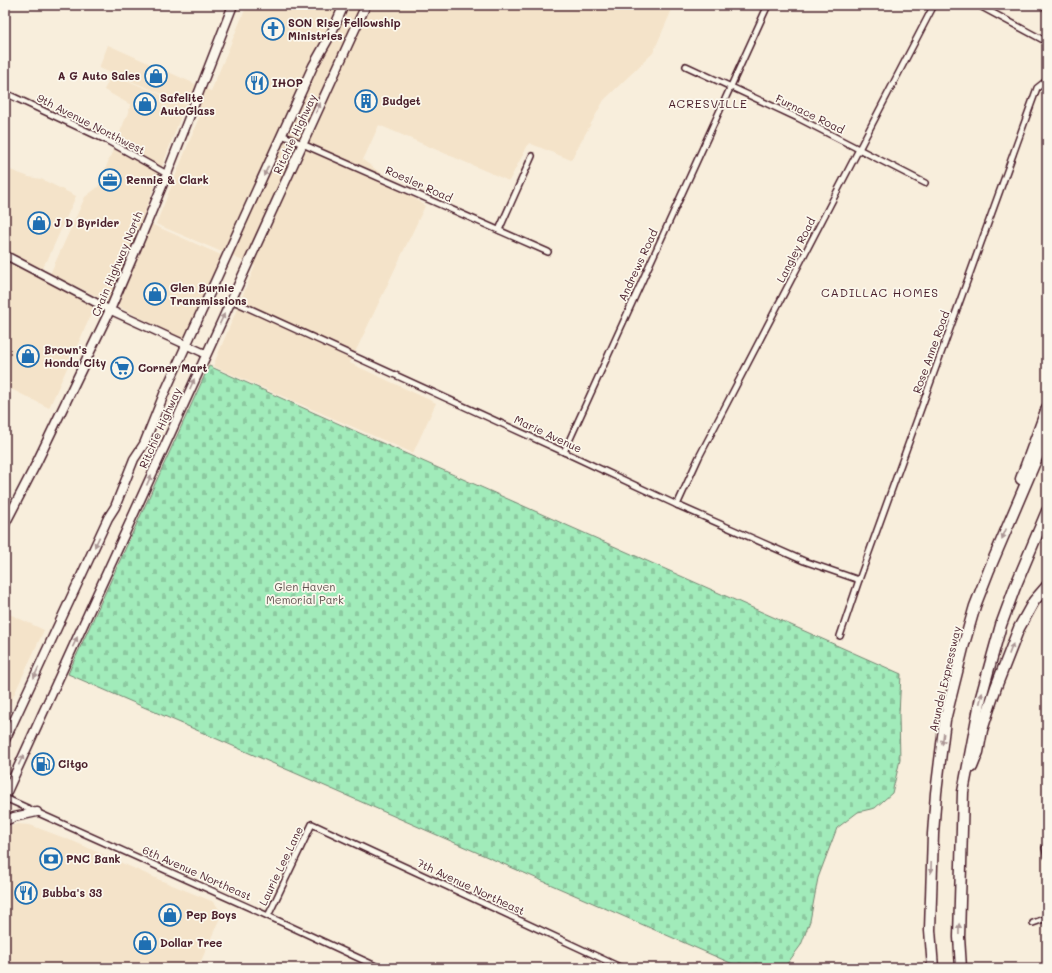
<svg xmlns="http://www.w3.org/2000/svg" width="1052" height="973" font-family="Mali,sans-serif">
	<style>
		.built { fill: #f4e3c9 }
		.cemetery { fill: url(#cemetery-stones); stroke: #768572 }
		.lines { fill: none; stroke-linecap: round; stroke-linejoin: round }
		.street-casing { stroke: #4a1f2b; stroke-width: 8 }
		.secondary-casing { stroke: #4a1f2b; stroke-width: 10 }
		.primary-casing { stroke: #4a1f2b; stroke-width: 11 }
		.highway-casing { stroke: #4a1f2b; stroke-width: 13 }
		.street { stroke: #fbf7ec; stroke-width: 5 }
		.secondary { stroke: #fbf7ec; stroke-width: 7 }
		.primary { stroke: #fbf7ec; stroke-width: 8 }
		.highway { stroke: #fbf7ec; stroke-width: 10 }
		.oneway { fill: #ab9695 }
		.labels { text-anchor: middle; stroke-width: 3.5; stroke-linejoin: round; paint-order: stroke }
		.poi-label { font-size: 11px; font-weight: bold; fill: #4a1f2b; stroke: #fbf7ec; text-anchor: start }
		.street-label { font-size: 11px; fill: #4a1f2b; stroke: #fbf7ec }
		.park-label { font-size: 11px; fill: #60524f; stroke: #fbf7ec }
		.neighbourhood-label { font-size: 12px; letter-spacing: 1px; fill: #4a1f2b; stroke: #fbf7ec }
	</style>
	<defs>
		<pattern id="cemetery-stones" width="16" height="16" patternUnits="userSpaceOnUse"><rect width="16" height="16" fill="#a1ebba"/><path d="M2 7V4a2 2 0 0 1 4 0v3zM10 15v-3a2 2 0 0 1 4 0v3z" fill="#8cc9a0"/></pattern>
	</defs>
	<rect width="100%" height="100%" fill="#f8eedc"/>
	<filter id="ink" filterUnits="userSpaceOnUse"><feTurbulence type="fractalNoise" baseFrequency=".025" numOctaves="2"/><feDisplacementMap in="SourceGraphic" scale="8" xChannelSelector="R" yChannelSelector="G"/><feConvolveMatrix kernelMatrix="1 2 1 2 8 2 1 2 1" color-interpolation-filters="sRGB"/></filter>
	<g filter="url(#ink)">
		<g class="built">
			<path d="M 247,5 L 674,5 L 653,53 L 604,100 L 571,160 L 529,143 L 509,181 L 379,125 L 363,160 L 425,206 L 350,363 L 436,403 L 413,453 L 213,366 L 255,266 L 156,224 L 202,110 L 99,68 L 108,45 L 211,91 Z"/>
			<path d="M 112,74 L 185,105 L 142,220 L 221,255 L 185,340 L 107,301 L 50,274 L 85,197 L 98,187 L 131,105 L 104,90 Z"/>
			<path d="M 5,168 L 29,177 L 41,179 L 76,196 L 47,261 L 46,261 L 37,277 L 95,306 L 49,408 L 5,386 Z"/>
			<path d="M 5,612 L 44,630 L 5,714 Z"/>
			<path d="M 17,824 L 30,825 L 75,842 L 160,880 L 214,902 L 222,913 L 198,968 L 5,968 L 5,833 L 8,827 Z"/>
		</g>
		<path class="cemetery" d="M 209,366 L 901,674 L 899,715 L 900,760 L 892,793 L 875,808 L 858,812 L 837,828 L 818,878 L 810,921 L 801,945 L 787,964 L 782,968 L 742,968 L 68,674 Z"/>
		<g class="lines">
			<g class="street-casing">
				<g id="street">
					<path d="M 978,5 L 1047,42"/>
					<path d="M 686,66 L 798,118 L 925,183"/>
					<path d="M 5,93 L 106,140 L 167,174"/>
					<path d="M 282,135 L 548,252"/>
					<path d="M 499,230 L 532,156"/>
					<path d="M 231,300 L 564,452 L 677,505 L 804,561 L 859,580"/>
					<path d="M 564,452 L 768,5"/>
					<path d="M 677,505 L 699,457 L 934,5"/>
					<path d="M 840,636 L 859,580 L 1037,88 L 1047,80"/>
					<path d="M 5,798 L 268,916 L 380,968"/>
					<path d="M 1047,847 L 1045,848 L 1047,856"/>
					<path d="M 268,916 L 312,824 L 457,891 L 622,968"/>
					<path d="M 1033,923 L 1047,918"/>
				</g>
			</g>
			<g class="secondary-casing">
				<path id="secondary" d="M 5,255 L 110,310 L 206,354"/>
			</g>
			<g class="primary-casing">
				<g id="primary">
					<path d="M 5,524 L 36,464 L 110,310 L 136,249 L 167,174 L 233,5"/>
					<path d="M 5,740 L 108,518 L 115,507 L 134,459 L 144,444 L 164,394 L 313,66 L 331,34 L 344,5"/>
					<path d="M 5,796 L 366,5"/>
					<path d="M 5,821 L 14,817 L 37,812"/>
				</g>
			</g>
			<g class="highway-casing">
				<g id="highway">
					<path d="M 1046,5 L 1047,6"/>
					<path d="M 1021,479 L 1047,408"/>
					<path d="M 972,767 L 978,752 L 982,730 L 996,687 L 1019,628 L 1034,601 L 1047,586"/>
					<path d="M 933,968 L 930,930 L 933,834 L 936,793 L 945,720 L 964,644 L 975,606 L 989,570 L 1047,434"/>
					<path d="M 961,968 L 959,937 L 963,792 L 981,697 L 1001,625 L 1015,587 L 1047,511"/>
				</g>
			</g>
			<use href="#street" class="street"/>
			<use href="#secondary" class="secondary"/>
			<use href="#primary" class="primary"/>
			<use href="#highway" class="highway"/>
		</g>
		<defs><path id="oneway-solid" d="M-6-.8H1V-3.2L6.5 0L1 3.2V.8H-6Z"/></defs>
		<g class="oneway">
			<use href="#oneway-solid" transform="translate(318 108) rotate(-65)"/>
			<use href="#oneway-solid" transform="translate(266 171) rotate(115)"/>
			<use href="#oneway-solid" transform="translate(222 319) rotate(-65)"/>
			<use href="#oneway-solid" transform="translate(192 384) rotate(-66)"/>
			<use href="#oneway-solid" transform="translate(149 480) rotate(-66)"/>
			<use href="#oneway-solid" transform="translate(1004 534) rotate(113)"/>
			<use href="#oneway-solid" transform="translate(97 542) rotate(115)"/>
			<use href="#oneway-solid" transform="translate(75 642) rotate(-65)"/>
			<use href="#oneway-solid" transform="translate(1011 649) rotate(-69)"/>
			<use href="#oneway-solid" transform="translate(36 673) rotate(114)"/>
			<use href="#oneway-solid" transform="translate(981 698) rotate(-77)"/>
			<use href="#oneway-solid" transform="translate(943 739) rotate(97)"/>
			<use href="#oneway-solid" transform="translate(21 760) rotate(-65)"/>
			<use href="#oneway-solid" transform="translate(931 868) rotate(92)"/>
			<use href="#oneway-solid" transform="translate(959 929) rotate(-89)"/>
		</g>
	</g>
	<defs>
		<g id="church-ring" transform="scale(1.15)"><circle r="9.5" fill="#fbf7ec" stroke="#1f6fb2" stroke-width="1.5"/><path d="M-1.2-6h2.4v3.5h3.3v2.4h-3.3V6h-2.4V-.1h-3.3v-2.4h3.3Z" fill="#1f6fb2"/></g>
		<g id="shop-ring" transform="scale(1.15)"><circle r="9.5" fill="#fbf7ec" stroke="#1f6fb2" stroke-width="1.5"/><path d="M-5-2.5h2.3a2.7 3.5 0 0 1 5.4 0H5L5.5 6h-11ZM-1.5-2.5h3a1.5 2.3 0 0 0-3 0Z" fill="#1f6fb2"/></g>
		<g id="restaurant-ring" transform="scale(1.15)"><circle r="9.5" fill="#fbf7ec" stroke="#1f6fb2" stroke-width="1.5"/><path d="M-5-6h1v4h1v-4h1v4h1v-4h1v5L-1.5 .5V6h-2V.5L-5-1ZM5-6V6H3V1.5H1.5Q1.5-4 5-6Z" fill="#1f6fb2"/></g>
		<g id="building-ring" transform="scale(1.15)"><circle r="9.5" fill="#fbf7ec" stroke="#1f6fb2" stroke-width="1.5"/><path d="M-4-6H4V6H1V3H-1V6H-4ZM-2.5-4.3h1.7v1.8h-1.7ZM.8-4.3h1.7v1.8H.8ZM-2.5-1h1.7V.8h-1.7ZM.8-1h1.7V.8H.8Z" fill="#1f6fb2"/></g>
		<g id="office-ring" transform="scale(1.15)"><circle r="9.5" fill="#fbf7ec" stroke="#1f6fb2" stroke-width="1.5"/><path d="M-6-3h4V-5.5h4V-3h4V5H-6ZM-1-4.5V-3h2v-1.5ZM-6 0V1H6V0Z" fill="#1f6fb2"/></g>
		<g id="supermarket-ring" transform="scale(1.15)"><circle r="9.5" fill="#fbf7ec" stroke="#1f6fb2" stroke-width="1.5"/><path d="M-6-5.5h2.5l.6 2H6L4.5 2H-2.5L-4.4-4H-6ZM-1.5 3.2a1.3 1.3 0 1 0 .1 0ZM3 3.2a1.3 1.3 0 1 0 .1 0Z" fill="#1f6fb2"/></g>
		<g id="fuel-ring" transform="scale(1.15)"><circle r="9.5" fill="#fbf7ec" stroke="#1f6fb2" stroke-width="1.5"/><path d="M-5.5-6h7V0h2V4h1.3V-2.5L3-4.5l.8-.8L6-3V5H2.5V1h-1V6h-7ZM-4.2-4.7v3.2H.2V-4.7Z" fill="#1f6fb2"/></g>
		<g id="bank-ring" transform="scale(1.15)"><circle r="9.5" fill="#fbf7ec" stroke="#1f6fb2" stroke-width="1.5"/><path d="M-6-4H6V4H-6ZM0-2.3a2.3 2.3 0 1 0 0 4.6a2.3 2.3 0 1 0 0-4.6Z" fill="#1f6fb2"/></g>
	</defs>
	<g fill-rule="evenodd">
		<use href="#church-ring" x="273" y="29"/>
		<use href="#shop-ring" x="156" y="76"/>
		<use href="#restaurant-ring" x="257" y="83"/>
		<use href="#building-ring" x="366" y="101"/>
		<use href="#shop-ring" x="145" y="104"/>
		<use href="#office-ring" x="110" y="180"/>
		<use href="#shop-ring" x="39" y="223"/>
		<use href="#shop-ring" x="155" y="294"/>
		<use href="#shop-ring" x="28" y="356"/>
		<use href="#supermarket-ring" x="122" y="368"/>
		<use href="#fuel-ring" x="43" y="764"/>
		<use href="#bank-ring" x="51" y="859"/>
		<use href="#restaurant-ring" x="26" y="893"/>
		<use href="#shop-ring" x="170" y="915"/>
		<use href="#shop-ring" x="145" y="943"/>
	</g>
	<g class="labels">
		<g class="poi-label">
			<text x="288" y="27">SON Rise Fellowship<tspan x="288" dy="13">Ministries</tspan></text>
			<text x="140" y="80" text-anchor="end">A G Auto Sales</text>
			<text x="272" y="87">IHOP</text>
			<text x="160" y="102">Safelite<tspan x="160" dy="13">AutoGlass</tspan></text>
			<text x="382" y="105">Budget</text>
			<text x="126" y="184">Rennie &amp; Clark</text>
			<text x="54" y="227">J D Byrider</text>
			<text x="170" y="292">Glen Burnie<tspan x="170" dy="13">Transmissions</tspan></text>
			<text x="44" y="354">Brown's<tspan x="44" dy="13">Honda City</tspan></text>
			<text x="138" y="372">Corner Mart</text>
			<text x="58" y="768">Citgo</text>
			<text x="66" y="863">PNC Bank</text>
			<text x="42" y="897">Bubba's 33</text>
			<text x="186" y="919">Pep Boys</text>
			<text x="160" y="947">Dollar Tree</text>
		</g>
		<g class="street-label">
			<text transform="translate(810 114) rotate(26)" y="4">Furnace Road</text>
			<text transform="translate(91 124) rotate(27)" y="4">9th Avenue Northwest</text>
			<text transform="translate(295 134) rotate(-65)" y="4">Ritchie Highway</text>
			<text transform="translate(419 184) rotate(24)" y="4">Roesler Road</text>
			<text transform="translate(796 250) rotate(-63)" y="4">Langley Road</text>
			<text transform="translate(117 264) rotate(-67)" y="4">Crain Highway North</text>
			<text transform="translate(638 265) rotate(-65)" y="4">Andrews Road</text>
			<text transform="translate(931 352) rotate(-70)" y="4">Rose Anne Road</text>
			<text transform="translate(160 428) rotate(-66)" y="4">Ritchie Highway</text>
			<text transform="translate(548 434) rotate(25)" y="4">Marie Avenue</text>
			<text transform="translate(945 679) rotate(-77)" y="4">Arundel Expressway</text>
			<text transform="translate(281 866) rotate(-64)" y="4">Laurie Lee Lane</text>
			<text transform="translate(197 873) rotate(24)" y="4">6th Avenue Northeast</text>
			<text transform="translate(471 887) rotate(25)" y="4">7th Avenue Northeast</text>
		</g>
		<g class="park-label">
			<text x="305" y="591">Glen Haven<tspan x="305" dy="13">Memorial Park</tspan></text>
		</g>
		<g class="neighbourhood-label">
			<text x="708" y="108">ACRESVILLE</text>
			<text x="880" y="297">CADILLAC HOMES</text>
		</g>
	</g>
	<rect width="1052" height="973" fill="none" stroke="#fbf7ec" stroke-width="20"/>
	<rect x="10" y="10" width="1032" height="953" fill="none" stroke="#4a1f2b" stroke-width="1.5" filter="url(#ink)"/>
</svg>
